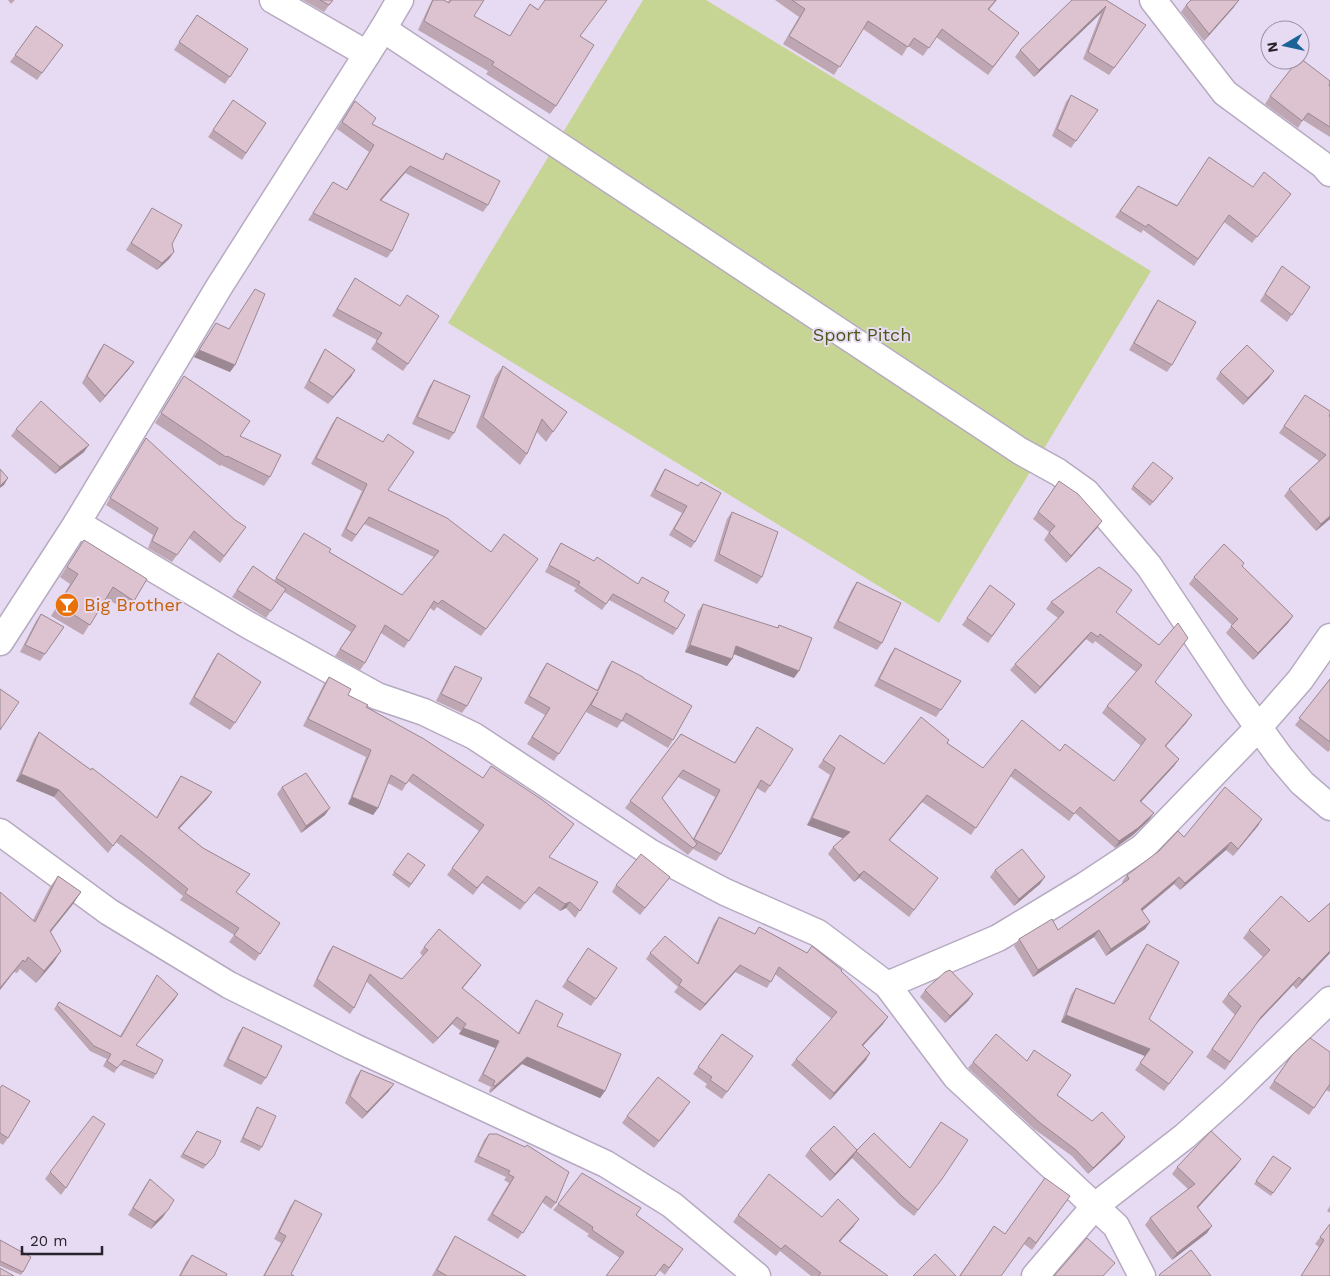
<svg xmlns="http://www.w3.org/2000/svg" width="1330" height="1276" font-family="'Work Sans',sans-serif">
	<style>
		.green { fill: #c7d594 }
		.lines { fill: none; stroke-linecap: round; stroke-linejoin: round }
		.minor-casing { stroke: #b6aac1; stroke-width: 29 }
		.minor { stroke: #fff; stroke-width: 26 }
		.wall { fill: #bea7b3; fill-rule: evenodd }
		.shaded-wall { fill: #9b8892 }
		.building { fill: #ddc2d0; stroke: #9b8892 }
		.labels { text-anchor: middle; stroke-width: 4; stroke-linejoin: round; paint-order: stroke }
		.park-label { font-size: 18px; fill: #4d5719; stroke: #e7dbf3 }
		.food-label { font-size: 18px; fill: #c56008; stroke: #e7dbf3; text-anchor: start }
	</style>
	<rect width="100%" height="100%" fill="#e7dbf3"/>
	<path class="green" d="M 643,0 L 706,0 L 1151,271 L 939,623 L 448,323 Z"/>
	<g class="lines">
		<g class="minor-casing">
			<g id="minor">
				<path d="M 273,0 L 367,54"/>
				<path d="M 1153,0 L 1225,93 L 1323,165 L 1330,173"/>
				<path d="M 383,29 L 1020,451 L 1058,472 L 1086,492 L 1149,566 L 1235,695 L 1280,757 L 1302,783 L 1330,807"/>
				<path d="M 77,523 L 250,626 L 377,696 L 424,712 L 474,736 L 651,853 L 725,892 L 818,933 L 887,985 L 956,1077 L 1116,1226 L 1142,1276"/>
				<path d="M 0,642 L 77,523 L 219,287 L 383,29 L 400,0"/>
				<path d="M 0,832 L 109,912 L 229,985 L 352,1046 L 606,1164 L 672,1205 L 757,1276"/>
				<path d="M 887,985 L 998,938 L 1084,886 L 1143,847 L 1258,728 L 1300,680 L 1330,637"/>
				<path d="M 1035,1276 L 1095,1206 L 1185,1136 L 1233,1093 L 1330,1000"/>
			</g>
		</g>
		<use href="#minor" class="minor"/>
	</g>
	<g class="wall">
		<path d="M 8,0 L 15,0 L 11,4 Z"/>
		<path d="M 303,0 L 333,0 L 324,12 Z"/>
		<path d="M 432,0 L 444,0 L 448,2 L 449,0 L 484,0 L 474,16 L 510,36 L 530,4 L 581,36 L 556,106 L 550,114 L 486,74 L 488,71 L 418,30 L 430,4 Z"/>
		<path d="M 775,0 L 997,0 L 989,10 L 1019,33 L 988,75 L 936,37 L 923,56 L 908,46 L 902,56 L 863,29 L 834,75 L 783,44 L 799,17 Z"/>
		<path d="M 1106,0 L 1146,25 L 1109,75 L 1083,59 L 1101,13 L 1034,77 L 1015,57 L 1020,50 Z"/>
		<path d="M 1186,5 L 1234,7 L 1204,41 L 1181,12 Z"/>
		<path d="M 197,15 L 248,49 L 225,84 L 174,50 Z"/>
		<path d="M 36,26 L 63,45 L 37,80 L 10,62 Z"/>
		<path d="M 1330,86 L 1330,137 L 1303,120 L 1298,128 L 1265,104 L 1270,96 Z"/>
		<path d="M 1071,95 L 1098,110 L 1071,148 L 1052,136 L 1066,102 Z"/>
		<path d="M 233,100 L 266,123 L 242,160 L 208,137 Z"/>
		<path d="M 355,101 L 372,124 L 442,160 L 446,153 L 488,205 L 483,212 L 405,173 L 381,201 L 392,251 L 387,258 L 308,220 L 333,182 L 346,190 L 369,152 L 337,129 Z"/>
		<path d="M 1138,186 L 1177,205 L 1253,187 L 1291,194 L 1252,243 L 1224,222 L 1194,266 L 1143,230 L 1141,233 L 1115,217 Z"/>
		<path d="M 152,208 L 172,244 L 174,252 L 169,259 L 157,270 L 126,250 Z"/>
		<path d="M 1282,266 L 1310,287 L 1287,322 L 1260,301 Z"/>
		<path d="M 355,278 L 408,364 L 403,371 L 371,349 L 377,340 L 332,316 Z"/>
		<path d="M 1158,300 L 1172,365 L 1167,372 L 1129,350 L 1153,307 Z"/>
		<path d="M 216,323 L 235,365 L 230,372 L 194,357 Z"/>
		<path d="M 104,344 L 134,362 L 129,369 L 100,403 L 82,383 L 99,351 Z"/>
		<path d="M 325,349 L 355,370 L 328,404 L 304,388 L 320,357 Z"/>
		<path d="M 503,366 L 567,412 L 546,442 L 537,432 L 527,454 L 520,465 L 476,427 L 495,377 Z"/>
		<path d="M 1220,372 L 1269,378 L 1243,405 L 1216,379 Z"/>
		<path d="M 184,376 L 240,436 L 270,477 L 264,486 L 221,465 L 220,466 L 155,423 Z"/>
		<path d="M 434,380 L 454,433 L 449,440 L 412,424 L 429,387 Z"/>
		<path d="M 1305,395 L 1330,415 L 1329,416 L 1330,417 L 1330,519 L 1316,531 L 1284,496 L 1289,489 L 1319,461 L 1279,433 Z"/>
		<path d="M 337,417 L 388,490 L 491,552 L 538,559 L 481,636 L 437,607 L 434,611 L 430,608 L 404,648 L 381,633 L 365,663 L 360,670 L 335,656 L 351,632 L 284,592 L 266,618 L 232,597 L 253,566 L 274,581 L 304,533 L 329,552 L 402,595 L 434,557 L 364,524 L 352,542 L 341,536 L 362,491 L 311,464 L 332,424 Z"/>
		<path d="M 16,429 L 84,452 L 55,474 L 11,436 Z"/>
		<path d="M 146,438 L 241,534 L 220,563 L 189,538 L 172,562 L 148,548 L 153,535 L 106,505 Z"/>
		<path d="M 665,469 L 698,486 L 701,482 L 695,542 L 691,548 L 669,535 L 682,513 L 650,496 L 661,475 Z"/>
		<path d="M 1059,481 L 1097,528 L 1066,563 L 1044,540 L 1049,532 L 1033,519 Z"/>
		<path d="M 1170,482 L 1150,506 L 1131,489 L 1133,486 Z"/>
		<path d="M 732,512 L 762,577 L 757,584 L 714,561 L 727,519 Z"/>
		<path d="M 84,540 L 134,601 L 127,611 L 106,598 L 83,635 L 51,616 L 70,584 L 60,577 Z"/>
		<path d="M 561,543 L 594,561 L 638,584 L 642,577 L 664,601 L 677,629 L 673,635 L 609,600 L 602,610 L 574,591 L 576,588 L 545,572 L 557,549 Z"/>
		<path d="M 1242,566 L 1293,616 L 1288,623 L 1253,660 L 1226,633 L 1232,625 L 1189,584 L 1194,577 Z"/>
		<path d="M 857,582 L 882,643 L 877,650 L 833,628 L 852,589 Z"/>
		<path d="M 990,585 L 1015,604 L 988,643 L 962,625 Z"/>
		<path d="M 1051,602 L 1116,612 L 1156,682 L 1187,722 L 1166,746 L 1179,759 L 1174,766 L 1141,802 L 1149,820 L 1133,835 L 1115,848 L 1075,813 L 1069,821 L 1010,776 L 971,835 L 922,802 L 889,840 L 938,878 L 909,917 L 859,878 L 854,882 L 828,854 L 833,847 L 843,838 L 807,825 L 830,775 L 818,767 L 840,735 L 884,764 L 947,743 L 983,768 L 1060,751 L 1114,781 L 1141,746 L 1102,713 L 1107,706 L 1136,672 L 1095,641 L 1093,644 L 1086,639 L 1035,694 L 1010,670 L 1015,664 L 1058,618 L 1046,609 Z"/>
		<path d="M 703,604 L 777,628 L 779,625 L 794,678 L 734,654 L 732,659 L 727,666 L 685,652 L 698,611 Z"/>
		<path d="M 41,614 L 64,627 L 40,661 L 20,652 L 36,621 Z"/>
		<path d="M 895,648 L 961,681 L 936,717 L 874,686 L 890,655 Z"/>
		<path d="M 218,653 L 235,723 L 230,730 L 189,704 L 213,660 Z"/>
		<path d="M 612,661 L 643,678 L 673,740 L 668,748 L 622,721 L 617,728 L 586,712 L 591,703 L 554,761 L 527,744 L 545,715 L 524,703 L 542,670 L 547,663 L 597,690 L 607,668 Z"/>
		<path d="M 455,666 L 467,706 L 462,713 L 436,701 L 450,673 Z"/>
		<path d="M 329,677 L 348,695 L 569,831 L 549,857 L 598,882 L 575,918 L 566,908 L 560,911 L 534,893 L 520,910 L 482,883 L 473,895 L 447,875 L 479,831 L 408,781 L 402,791 L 388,783 L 378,808 L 373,815 L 348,804 L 366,757 L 303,726 L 324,684 Z"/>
		<path d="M 1330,679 L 1330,750 L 1328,752 L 1295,725 Z"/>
		<path d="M 757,727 L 770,786 L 765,793 L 757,788 L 721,854 L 716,861 L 693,849 L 688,855 L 625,808 L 681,734 L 734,763 ZM 678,777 L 715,797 L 693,839 L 662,798 Z"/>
		<path d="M 39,732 L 156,818 L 176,783 L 181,776 L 212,792 L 207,799 L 179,829 L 203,848 L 250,874 L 236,892 L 280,923 L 255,961 L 229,942 L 234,935 L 180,900 L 183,896 L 116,842 L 108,853 L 54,797 L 16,781 L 34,739 Z"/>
		<path d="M 282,787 L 325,815 L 301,833 L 277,794 Z"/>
		<path d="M 1262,819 L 1233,856 L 1226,850 L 1180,890 L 1174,884 L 1142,911 L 1150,922 L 1145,929 L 1106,956 L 1094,937 L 1033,977 L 1014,946 L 1019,939 L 1058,930 L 1123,884 L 1122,882 L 1127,875 L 1184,837 Z"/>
		<path d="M 408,853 L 425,865 L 409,888 L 392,875 Z"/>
		<path d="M 995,870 L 1040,884 L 1014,906 L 990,877 Z"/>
		<path d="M 58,876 L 81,892 L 73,904 L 50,932 L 61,951 L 53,963 L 36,983 L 20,969 L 17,973 L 14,972 L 33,920 L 50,887 Z"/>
		<path d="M 670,877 L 640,915 L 612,892 L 616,885 Z"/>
		<path d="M 1330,903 L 1330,953 L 1296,989 L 1293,985 L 1255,1025 L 1225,1070 L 1206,1057 L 1235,1015 L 1222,1002 L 1228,994 L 1263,957 L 1243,938 L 1249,930 L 1309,922 Z"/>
		<path d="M 719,917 L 755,934 L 759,927 L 841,971 L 883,1024 L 863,1046 L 866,1060 L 830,1100 L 791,1065 L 796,1059 L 832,1019 L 775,974 L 767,988 L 735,972 L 700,1011 L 674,992 L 678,987 L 646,959 L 650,953 L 697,963 L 714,924 Z"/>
		<path d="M 1147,944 L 1149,1019 L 1193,1052 L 1164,1091 L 1135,1070 L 1145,1056 L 1061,1022 L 1071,995 L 1076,988 L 1114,1003 L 1142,951 Z"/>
		<path d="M 333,946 L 402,979 L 423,956 L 420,953 L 424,947 L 481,965 L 462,989 L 518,1033 L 532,1007 L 536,1000 L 557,1026 L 605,1091 L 600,1098 L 522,1064 L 490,1093 L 489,1091 L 491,1087 L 478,1081 L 495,1048 L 459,1034 L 461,1031 L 452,1024 L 433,1044 L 366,981 L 354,1008 L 350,1014 L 313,986 L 328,953 Z"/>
		<path d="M 588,948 L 617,968 L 591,1006 L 562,987 Z"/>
		<path d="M 157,975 L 175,999 L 136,1045 L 156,1074 L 153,1079 L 120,1065 L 114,1073 L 103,1066 L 107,1059 L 90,1051 L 54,1009 L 59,1002 L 120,1036 Z"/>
		<path d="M 925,990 L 973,994 L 968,1001 L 945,1023 L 920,997 Z"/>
		<path d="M 243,1027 L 266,1078 L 261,1085 L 223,1066 L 238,1034 Z"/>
		<path d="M 722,1034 L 753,1056 L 722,1099 L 705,1087 L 707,1084 L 693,1074 Z"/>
		<path d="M 1330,1052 L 1330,1092 L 1326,1090 L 1309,1115 L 1269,1088 L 1292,1055 Z"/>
		<path d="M 973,1062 L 1057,1095 L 1092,1121 L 1125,1137 L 1120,1144 L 1088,1174 L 1072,1156 L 1034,1129 L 968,1068 Z"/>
		<path d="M 361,1070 L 389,1091 L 362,1119 L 345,1103 L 356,1077 Z"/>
		<path d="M 0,1088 L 8,1138 L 3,1145 L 0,1143 Z"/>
		<path d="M 257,1107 L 262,1147 L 259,1151 L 240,1142 L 255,1110 Z"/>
		<path d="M 685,1110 L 654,1148 L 622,1123 L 627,1116 Z"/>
		<path d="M 197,1131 L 214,1156 L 203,1169 L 180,1157 Z"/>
		<path d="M 489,1134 L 556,1203 L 551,1209 L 542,1202 L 518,1239 L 487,1220 L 509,1183 L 504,1180 L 506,1177 L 474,1162 L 484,1140 Z"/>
		<path d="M 810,1149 L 857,1150 L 910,1168 L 937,1185 L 914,1216 L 900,1205 L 852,1158 L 830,1181 L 805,1156 Z"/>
		<path d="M 1273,1156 L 1291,1168 L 1271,1196 L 1254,1184 Z"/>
		<path d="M 1236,1166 L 1198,1208 L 1207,1233 L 1172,1260 L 1145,1225 L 1150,1218 L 1188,1189 L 1172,1174 L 1177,1167 Z"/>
		<path d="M 50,1172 L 66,1188 L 61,1195 L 45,1179 Z"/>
		<path d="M 150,1179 L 163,1217 L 151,1229 L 128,1215 L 145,1186 Z"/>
		<path d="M 1070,1196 L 1032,1250 L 1024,1244 L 1001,1276 L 959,1276 L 994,1226 L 1005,1234 Z"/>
		<path d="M 295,1200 L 291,1274 L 294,1276 L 263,1276 L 281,1243 L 274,1239 L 290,1207 Z"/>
		<path d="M 558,1204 L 636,1215 L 683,1249 L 665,1275 L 659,1270 L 620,1258 L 587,1236 L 589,1234 L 553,1210 Z"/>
		<path d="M 1330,1206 L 1330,1213 L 1327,1211 Z"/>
		<path d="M 738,1215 L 822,1217 L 854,1226 L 840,1241 L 888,1276 L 811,1276 L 780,1251 L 776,1256 L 733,1222 Z"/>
		<path d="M 1330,1224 L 1330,1276 L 1301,1276 L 1319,1247 L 1315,1244 Z"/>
		<path d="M 455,1236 L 526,1276 L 432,1276 L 450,1244 Z"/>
		<path d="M 0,1240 L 23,1272 L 21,1275 L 0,1266 Z"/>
		<path d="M 192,1255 L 226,1276 L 179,1276 L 186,1262 Z"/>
	</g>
	<g class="shaded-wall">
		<path d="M 1239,0 L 1234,7 L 1204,41 L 1209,34 Z"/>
		<path d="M 1106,6 L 1101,13 L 1034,77 L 1039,70 Z"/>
		<path d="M 410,166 L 405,173 L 375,207 L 380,200 Z"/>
		<path d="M 174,252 L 169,259 L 157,270 L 162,263 Z"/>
		<path d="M 199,350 L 235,365 L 230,372 L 194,357 Z"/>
		<path d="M 134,362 L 129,369 L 100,403 L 105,396 Z"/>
		<path d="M 355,370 L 351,377 L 328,404 L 333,397 Z"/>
		<path d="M 1274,371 L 1269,378 L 1243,405 L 1248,398 Z"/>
		<path d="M 89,445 L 84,452 L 55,474 L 60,467 Z"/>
		<path d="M 8,478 L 4,485 L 0,488 L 0,486 Z"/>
		<path d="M 1330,516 L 1330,519 L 1316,531 L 1321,524 Z"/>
		<path d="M 1102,521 L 1097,528 L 1066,563 L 1071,556 Z"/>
		<path d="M 1293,616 L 1288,623 L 1253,660 L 1258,653 Z"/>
		<path d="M 1091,632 L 1086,639 L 1035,694 L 1040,687 Z"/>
		<path d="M 690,645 L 732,659 L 727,666 L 685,652 Z"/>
		<path d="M 736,646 L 799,671 L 794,678 L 731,653 Z"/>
		<path d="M 1192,715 L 1187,722 L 1160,753 L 1165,746 Z"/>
		<path d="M 1179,759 L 1174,766 L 1135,808 L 1140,801 Z"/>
		<path d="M 21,774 L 59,790 L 54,797 L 16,781 Z"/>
		<path d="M 212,792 L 207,799 L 173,835 L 178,828 Z"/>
		<path d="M 927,795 L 922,802 L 884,847 L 889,840 Z"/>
		<path d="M 352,797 L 378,808 L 373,815 L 348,804 Z"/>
		<path d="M 330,808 L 325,815 L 301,833 L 306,826 Z"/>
		<path d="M 1154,813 L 1149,820 L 1133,835 L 1115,848 L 1119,841 Z"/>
		<path d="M 812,818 L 850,832 L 845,839 L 807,825 Z"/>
		<path d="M 1262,819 L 1258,826 L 1233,856 L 1238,849 Z"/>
		<path d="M 1231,842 L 1226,850 L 1180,890 L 1185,883 Z"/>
		<path d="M 864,871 L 859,878 L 854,882 L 859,875 Z"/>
		<path d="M 1045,877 L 1040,884 L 1014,906 L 1019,899 Z"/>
		<path d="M 1179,877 L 1174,884 L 1136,916 L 1141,909 Z"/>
		<path d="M 81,892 L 73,904 L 42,943 L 50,931 Z"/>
		<path d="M 570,902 L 566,908 L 560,911 L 565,904 Z"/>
		<path d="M 1150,922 L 1145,929 L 1106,956 L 1111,949 Z"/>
		<path d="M 1099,930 L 1094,937 L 1033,977 L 1038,970 Z"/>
		<path d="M 61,951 L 53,963 L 36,983 L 44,971 Z"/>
		<path d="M 1330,951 L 1330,953 L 1296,989 L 1302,980 Z"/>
		<path d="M 23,960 L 14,972 L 0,990 L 0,988 Z"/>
		<path d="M 481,965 L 476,972 L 457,995 L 462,988 Z"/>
		<path d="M 740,965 L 735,972 L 700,1011 L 705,1004 Z"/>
		<path d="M 1299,977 L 1293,985 L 1255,1025 L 1261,1017 Z"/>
		<path d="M 178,994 L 175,999 L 132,1050 L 136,1045 Z"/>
		<path d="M 973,994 L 968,1001 L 945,1023 L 950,1016 Z"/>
		<path d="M 1066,1015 L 1150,1049 L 1145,1056 L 1061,1022 Z"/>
		<path d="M 457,1017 L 452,1024 L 433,1044 L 438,1038 Z"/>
		<path d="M 888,1017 L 883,1024 L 857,1052 L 862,1045 Z"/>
		<path d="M 463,1028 L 499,1041 L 495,1048 L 459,1034 Z"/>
		<path d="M 870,1053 L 866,1060 L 830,1100 L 834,1093 Z"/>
		<path d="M 527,1057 L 605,1091 L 600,1098 L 522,1064 L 490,1093 L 495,1086 Z"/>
		<path d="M 394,1084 L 389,1091 L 362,1119 L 367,1112 Z"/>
		<path d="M 1125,1137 L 1120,1144 L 1088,1174 L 1093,1168 Z"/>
		<path d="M 857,1150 L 852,1158 L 830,1181 L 835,1174 Z"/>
		<path d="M 1241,1159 L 1236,1166 L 1192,1214 L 1197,1207 Z"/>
		<path d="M 168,1210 L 163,1217 L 151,1229 L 155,1222 Z"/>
		<path d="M 859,1219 L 854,1226 L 835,1247 L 839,1241 Z"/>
		<path d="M 1212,1226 L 1207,1233 L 1172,1260 L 1177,1253 Z"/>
	</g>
	<g class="building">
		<path d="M 320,0 L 333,0 L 329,5 Z"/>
		<path d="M 433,0 L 444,0 L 449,3 L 451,0 L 484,0 L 474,16 L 510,36 L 530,4 L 538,10 L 545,0 L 607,0 L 580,36 L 594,45 L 556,106 L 492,65 L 494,62 L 424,21 Z"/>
		<path d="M 792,0 L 996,0 L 988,9 L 1019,33 L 993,67 L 942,29 L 929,48 L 914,38 L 908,47 L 868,21 L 840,67 L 789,36 L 805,9 Z"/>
		<path d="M 1072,0 L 1106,0 L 1146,25 L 1114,68 L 1088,52 L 1106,6 L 1039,70 L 1020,50 Z"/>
		<path d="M 1191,0 L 1239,0 L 1209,34 L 1186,5 Z"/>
		<path d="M 197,15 L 248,49 L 230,77 L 179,42 Z"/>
		<path d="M 36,26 L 63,45 L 42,73 L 15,55 Z"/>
		<path d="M 1300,58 L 1330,81 L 1329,86 L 1330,86 L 1330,127 L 1308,113 L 1302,121 L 1270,96 L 1298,60 L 1300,60 Z"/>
		<path d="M 1071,95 L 1098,110 L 1076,141 L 1057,129 Z"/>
		<path d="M 233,100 L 266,123 L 246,153 L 213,130 Z"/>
		<path d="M 355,101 L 376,118 L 372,124 L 443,160 L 446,153 L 500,181 L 488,205 L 410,166 L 380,200 L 409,214 L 392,251 L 313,213 L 333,182 L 347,190 L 374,145 L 342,122 Z"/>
		<path d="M 1209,157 L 1253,187 L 1264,172 L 1291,194 L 1257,237 L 1229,215 L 1198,259 L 1148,224 L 1146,227 L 1120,211 L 1138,186 L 1177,206 Z"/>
		<path d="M 152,208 L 182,225 L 172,244 L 174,252 L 162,263 L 131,243 Z"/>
		<path d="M 1282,266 L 1310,287 L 1292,315 L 1265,294 Z"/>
		<path d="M 355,278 L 400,306 L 407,295 L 439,316 L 408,364 L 376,342 L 382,333 L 337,309 Z"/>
		<path d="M 255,289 L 265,294 L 235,365 L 199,350 L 216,323 L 229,329 Z"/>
		<path d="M 1158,300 L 1196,322 L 1172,365 L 1134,343 Z"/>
		<path d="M 104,344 L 134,362 L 105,396 L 87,376 Z"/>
		<path d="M 1247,345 L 1274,371 L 1248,398 L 1220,372 Z"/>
		<path d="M 325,349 L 355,370 L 333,397 L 309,381 Z"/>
		<path d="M 503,366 L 567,412 L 553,432 L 542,419 L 527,454 L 483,417 Z"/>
		<path d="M 184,376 L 250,421 L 240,436 L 281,455 L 270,477 L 227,456 L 226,457 L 161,413 Z"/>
		<path d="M 434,380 L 470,396 L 454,433 L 417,417 Z"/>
		<path d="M 1305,395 L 1330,411 L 1330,414 L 1329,416 L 1330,417 L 1330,516 L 1321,524 L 1289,489 L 1326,455 L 1284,426 Z"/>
		<path d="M 41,401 L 89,445 L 60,467 L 16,429 Z"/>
		<path d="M 337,417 L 383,442 L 388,434 L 414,452 L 388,490 L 447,518 L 491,552 L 504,534 L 538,559 L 486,629 L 442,600 L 438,604 L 434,601 L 409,641 L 385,625 L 365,663 L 340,649 L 356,626 L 276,578 L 304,533 L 331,549 L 329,552 L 402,595 L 439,551 L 369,517 L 356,535 L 346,529 L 367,484 L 316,458 Z"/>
		<path d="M 146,438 L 235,520 L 246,527 L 224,556 L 194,531 L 177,555 L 152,541 L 158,528 L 110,498 Z"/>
		<path d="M 1153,462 L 1173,478 L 1153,502 L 1133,486 Z"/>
		<path d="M 0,469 L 8,478 L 0,486 Z"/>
		<path d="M 665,469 L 698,486 L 701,482 L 721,493 L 695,542 L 674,529 L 687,506 L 655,490 Z"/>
		<path d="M 1059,481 L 1078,494 L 1102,521 L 1071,556 L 1049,533 L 1055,526 L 1038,512 Z"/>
		<path d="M 732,512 L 778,532 L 762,577 L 719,554 Z"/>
		<path d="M 84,540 L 147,579 L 134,601 L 113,587 L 90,625 L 58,605 L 78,574 L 67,567 Z"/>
		<path d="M 561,543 L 594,561 L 597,557 L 638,584 L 642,577 L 669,592 L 664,601 L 685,615 L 677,629 L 613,594 L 606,604 L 578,585 L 580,582 L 549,565 Z"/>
		<path d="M 1224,544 L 1244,563 L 1242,566 L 1293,616 L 1258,653 L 1231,626 L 1238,619 L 1194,577 Z"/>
		<path d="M 253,566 L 286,589 L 271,611 L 237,590 Z"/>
		<path d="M 1099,567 L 1132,590 L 1116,612 L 1159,645 L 1178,623 L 1188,638 L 1155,682 L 1192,715 L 1165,746 L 1179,759 L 1140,801 L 1154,813 L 1138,828 L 1119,841 L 1080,807 L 1074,814 L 1015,769 L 976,828 L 927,795 L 889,840 L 938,878 L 914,910 L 864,871 L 859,875 L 833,847 L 850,832 L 812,818 L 835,768 L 823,760 L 840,735 L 884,764 L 921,717 L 949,740 L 947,743 L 983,768 L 1022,720 L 1060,751 L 1065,744 L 1114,781 L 1146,739 L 1107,706 L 1142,665 L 1100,634 L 1098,637 L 1091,632 L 1040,687 L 1015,664 L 1064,612 L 1051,602 Z"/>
		<path d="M 857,582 L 901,603 L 882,643 L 838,621 Z"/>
		<path d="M 990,585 L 1015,604 L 992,636 L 967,618 Z"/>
		<path d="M 703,604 L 778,628 L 779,625 L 812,638 L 799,671 L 736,646 L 732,659 L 690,645 Z"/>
		<path d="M 41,614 L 64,627 L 45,654 L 25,645 Z"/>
		<path d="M 895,648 L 961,681 L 941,710 L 879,679 Z"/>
		<path d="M 218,653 L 261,682 L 235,723 L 194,697 Z"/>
		<path d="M 612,661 L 643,677 L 643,678 L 692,706 L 673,740 L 626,713 L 622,721 L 591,705 L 598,692 L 559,754 L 532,737 L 550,708 L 529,696 L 547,663 L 598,691 Z"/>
		<path d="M 455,666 L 482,678 L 467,706 L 441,694 Z"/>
		<path d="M 329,677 L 351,689 L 348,695 L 368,705 L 366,707 L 424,739 L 483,778 L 491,766 L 541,799 L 574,824 L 549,857 L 598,882 L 580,911 L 570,902 L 565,904 L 539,887 L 525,903 L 487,876 L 477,888 L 452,868 L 484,825 L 413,774 L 406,784 L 391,775 L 378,808 L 352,797 L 371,750 L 308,719 Z"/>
		<path d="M 1330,679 L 1330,742 L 1299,718 Z"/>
		<path d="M 0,689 L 19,702 L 0,730 Z"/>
		<path d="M 757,727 L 793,749 L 770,786 L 761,780 L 721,854 L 694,839 L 720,790 L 683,770 L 662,798 L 697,844 L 693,848 L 630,801 L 681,734 L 735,763 Z"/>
		<path d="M 39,732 L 91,770 L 92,768 L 157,818 L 181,776 L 212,792 L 178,828 L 203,848 L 250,874 L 236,892 L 280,923 L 260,954 L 234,935 L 239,928 L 185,893 L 188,889 L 121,835 L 113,846 L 59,790 L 21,774 Z"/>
		<path d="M 306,773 L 330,808 L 306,826 L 282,787 Z"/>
		<path d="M 1225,787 L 1262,819 L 1238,849 L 1231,842 L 1185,883 L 1179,877 L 1141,909 L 1150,922 L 1111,949 L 1099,930 L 1038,970 L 1019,939 L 1052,919 L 1058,930 L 1129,879 L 1127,875 L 1159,851 L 1178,831 L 1184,837 Z"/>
		<path d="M 1022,849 L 1045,877 L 1019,899 L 995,870 Z"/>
		<path d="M 408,853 L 425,865 L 411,884 L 394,872 Z"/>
		<path d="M 641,854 L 670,877 L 645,908 L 616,885 Z"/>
		<path d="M 58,876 L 81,892 L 50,931 L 61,951 L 44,971 L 28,957 L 25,962 L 23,960 L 0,988 L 0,892 L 35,922 Z"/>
		<path d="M 1281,896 L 1309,922 L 1330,903 L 1330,951 L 1302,980 L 1299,977 L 1261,1017 L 1230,1062 L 1212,1049 L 1241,1006 L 1228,994 L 1270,950 L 1249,930 Z"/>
		<path d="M 719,917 L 755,934 L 759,927 L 807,953 L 812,946 L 842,970 L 841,971 L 888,1017 L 862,1045 L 870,1053 L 834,1093 L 796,1059 L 837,1012 L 779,967 L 771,982 L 740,965 L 705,1004 L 679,985 L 682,980 L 650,953 L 665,936 L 698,964 Z"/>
		<path d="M 439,929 L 481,965 L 462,988 L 519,1034 L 536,1000 L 563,1014 L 557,1026 L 621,1054 L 605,1091 L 527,1057 L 495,1086 L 493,1085 L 495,1081 L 483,1074 L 499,1041 L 463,1028 L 466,1024 L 457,1017 L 438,1038 L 370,974 L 354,1008 L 317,979 L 333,946 L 402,979 L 428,950 L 424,947 Z"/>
		<path d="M 1147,944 L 1179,962 L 1149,1019 L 1193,1052 L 1169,1084 L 1140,1063 L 1150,1049 L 1066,1015 L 1076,988 L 1114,1004 Z"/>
		<path d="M 588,948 L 617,968 L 596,999 L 567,980 Z"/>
		<path d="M 950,970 L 973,994 L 950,1016 L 925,990 L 945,972 Z"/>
		<path d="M 157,975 L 178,994 L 136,1045 L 163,1060 L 156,1074 L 124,1060 L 117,1068 L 107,1061 L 111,1054 L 94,1046 L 57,1005 L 59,1002 L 121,1037 Z"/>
		<path d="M 243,1027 L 282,1046 L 266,1078 L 228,1059 Z"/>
		<path d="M 722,1034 L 753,1056 L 727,1092 L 710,1080 L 712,1077 L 698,1067 Z"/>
		<path d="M 996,1034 L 1027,1061 L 1034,1050 L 1071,1075 L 1057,1095 L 1092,1121 L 1102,1112 L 1125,1137 L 1093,1168 L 1076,1150 L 1039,1122 L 973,1062 Z"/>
		<path d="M 1310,1038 L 1330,1052 L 1330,1084 L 1314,1108 L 1274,1081 L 1292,1055 Z"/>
		<path d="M 361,1070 L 394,1084 L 367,1112 L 350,1096 Z"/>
		<path d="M 658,1077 L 690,1102 L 659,1141 L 627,1116 Z"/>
		<path d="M 2,1085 L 30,1101 L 8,1138 L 0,1133 L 0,1088 Z"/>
		<path d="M 257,1107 L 276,1116 L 262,1147 L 243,1138 Z"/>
		<path d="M 93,1116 L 105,1124 L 66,1188 L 50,1172 Z"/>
		<path d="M 941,1122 L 968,1140 L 942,1179 L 918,1210 L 904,1198 L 856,1151 L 874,1133 L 910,1168 Z"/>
		<path d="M 834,1126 L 857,1150 L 835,1174 L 810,1149 Z"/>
		<path d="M 197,1131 L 221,1141 L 214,1156 L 206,1165 L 183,1154 Z"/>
		<path d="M 1211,1131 L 1241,1159 L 1197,1207 L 1212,1226 L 1177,1253 L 1150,1218 L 1195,1184 L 1177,1167 Z"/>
		<path d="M 489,1134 L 497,1134 L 525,1147 L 527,1145 L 569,1172 L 556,1203 L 546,1196 L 523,1233 L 492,1214 L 514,1177 L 508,1174 L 510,1171 L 478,1156 Z"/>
		<path d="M 1273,1156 L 1291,1168 L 1273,1193 L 1256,1181 Z"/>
		<path d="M 582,1173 L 641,1208 L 636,1215 L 683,1249 L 669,1268 L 664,1264 L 655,1276 L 606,1276 L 624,1252 L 592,1230 L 593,1227 L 558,1204 Z"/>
		<path d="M 769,1174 L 822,1217 L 838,1199 L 859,1219 L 839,1241 L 888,1276 L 818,1276 L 821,1273 L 785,1245 L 781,1249 L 738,1215 Z"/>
		<path d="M 1045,1178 L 1070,1196 L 1036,1243 L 1029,1237 L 1001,1276 L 960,1276 L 994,1226 L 1005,1234 Z"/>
		<path d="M 150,1179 L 174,1200 L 168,1210 L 155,1222 L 133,1208 Z"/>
		<path d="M 295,1200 L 322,1214 L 291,1274 L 294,1276 L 264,1276 L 286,1236 L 279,1232 Z"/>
		<path d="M 1330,1224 L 1330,1276 L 1301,1276 L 1324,1240 L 1320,1237 Z"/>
		<path d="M 455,1236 L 526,1276 L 447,1276 L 437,1270 Z"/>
		<path d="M 1087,1238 L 1115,1263 L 1103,1276 L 1054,1276 Z"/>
		<path d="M 0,1240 L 31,1257 L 23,1272 L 0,1261 Z"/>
		<path d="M 1191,1250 L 1211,1276 L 1159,1276 L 1160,1274 Z"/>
		<path d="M 935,1254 L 956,1276 L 913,1276 Z"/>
		<path d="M 192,1255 L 227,1274 L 226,1276 L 180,1276 Z"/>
		<path d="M 0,1268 L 14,1276 L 0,1276 Z"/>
	</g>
	<defs>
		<g id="bar-disc" transform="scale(1.25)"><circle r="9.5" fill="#e8710a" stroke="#e7dbf3"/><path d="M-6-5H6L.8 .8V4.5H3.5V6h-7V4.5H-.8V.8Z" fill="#fff"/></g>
	</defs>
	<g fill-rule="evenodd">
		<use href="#bar-disc" x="67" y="605"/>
	</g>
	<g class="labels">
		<g class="park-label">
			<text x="862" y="341">Sport Pitch</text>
		</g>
		<g class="food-label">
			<text x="84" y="611">Big Brother</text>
		</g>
	</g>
	<g transform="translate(1285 45) rotate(261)"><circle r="24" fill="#e7dbf3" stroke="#9a91a3"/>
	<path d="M0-4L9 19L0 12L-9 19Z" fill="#1c6296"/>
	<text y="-8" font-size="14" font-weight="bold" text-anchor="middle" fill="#27222b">N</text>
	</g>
	<path d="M22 1246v8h80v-8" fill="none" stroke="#27222b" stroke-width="2.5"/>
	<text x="30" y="1246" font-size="15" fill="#27222b" stroke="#e7dbf3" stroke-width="4" paint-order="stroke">20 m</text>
</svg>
